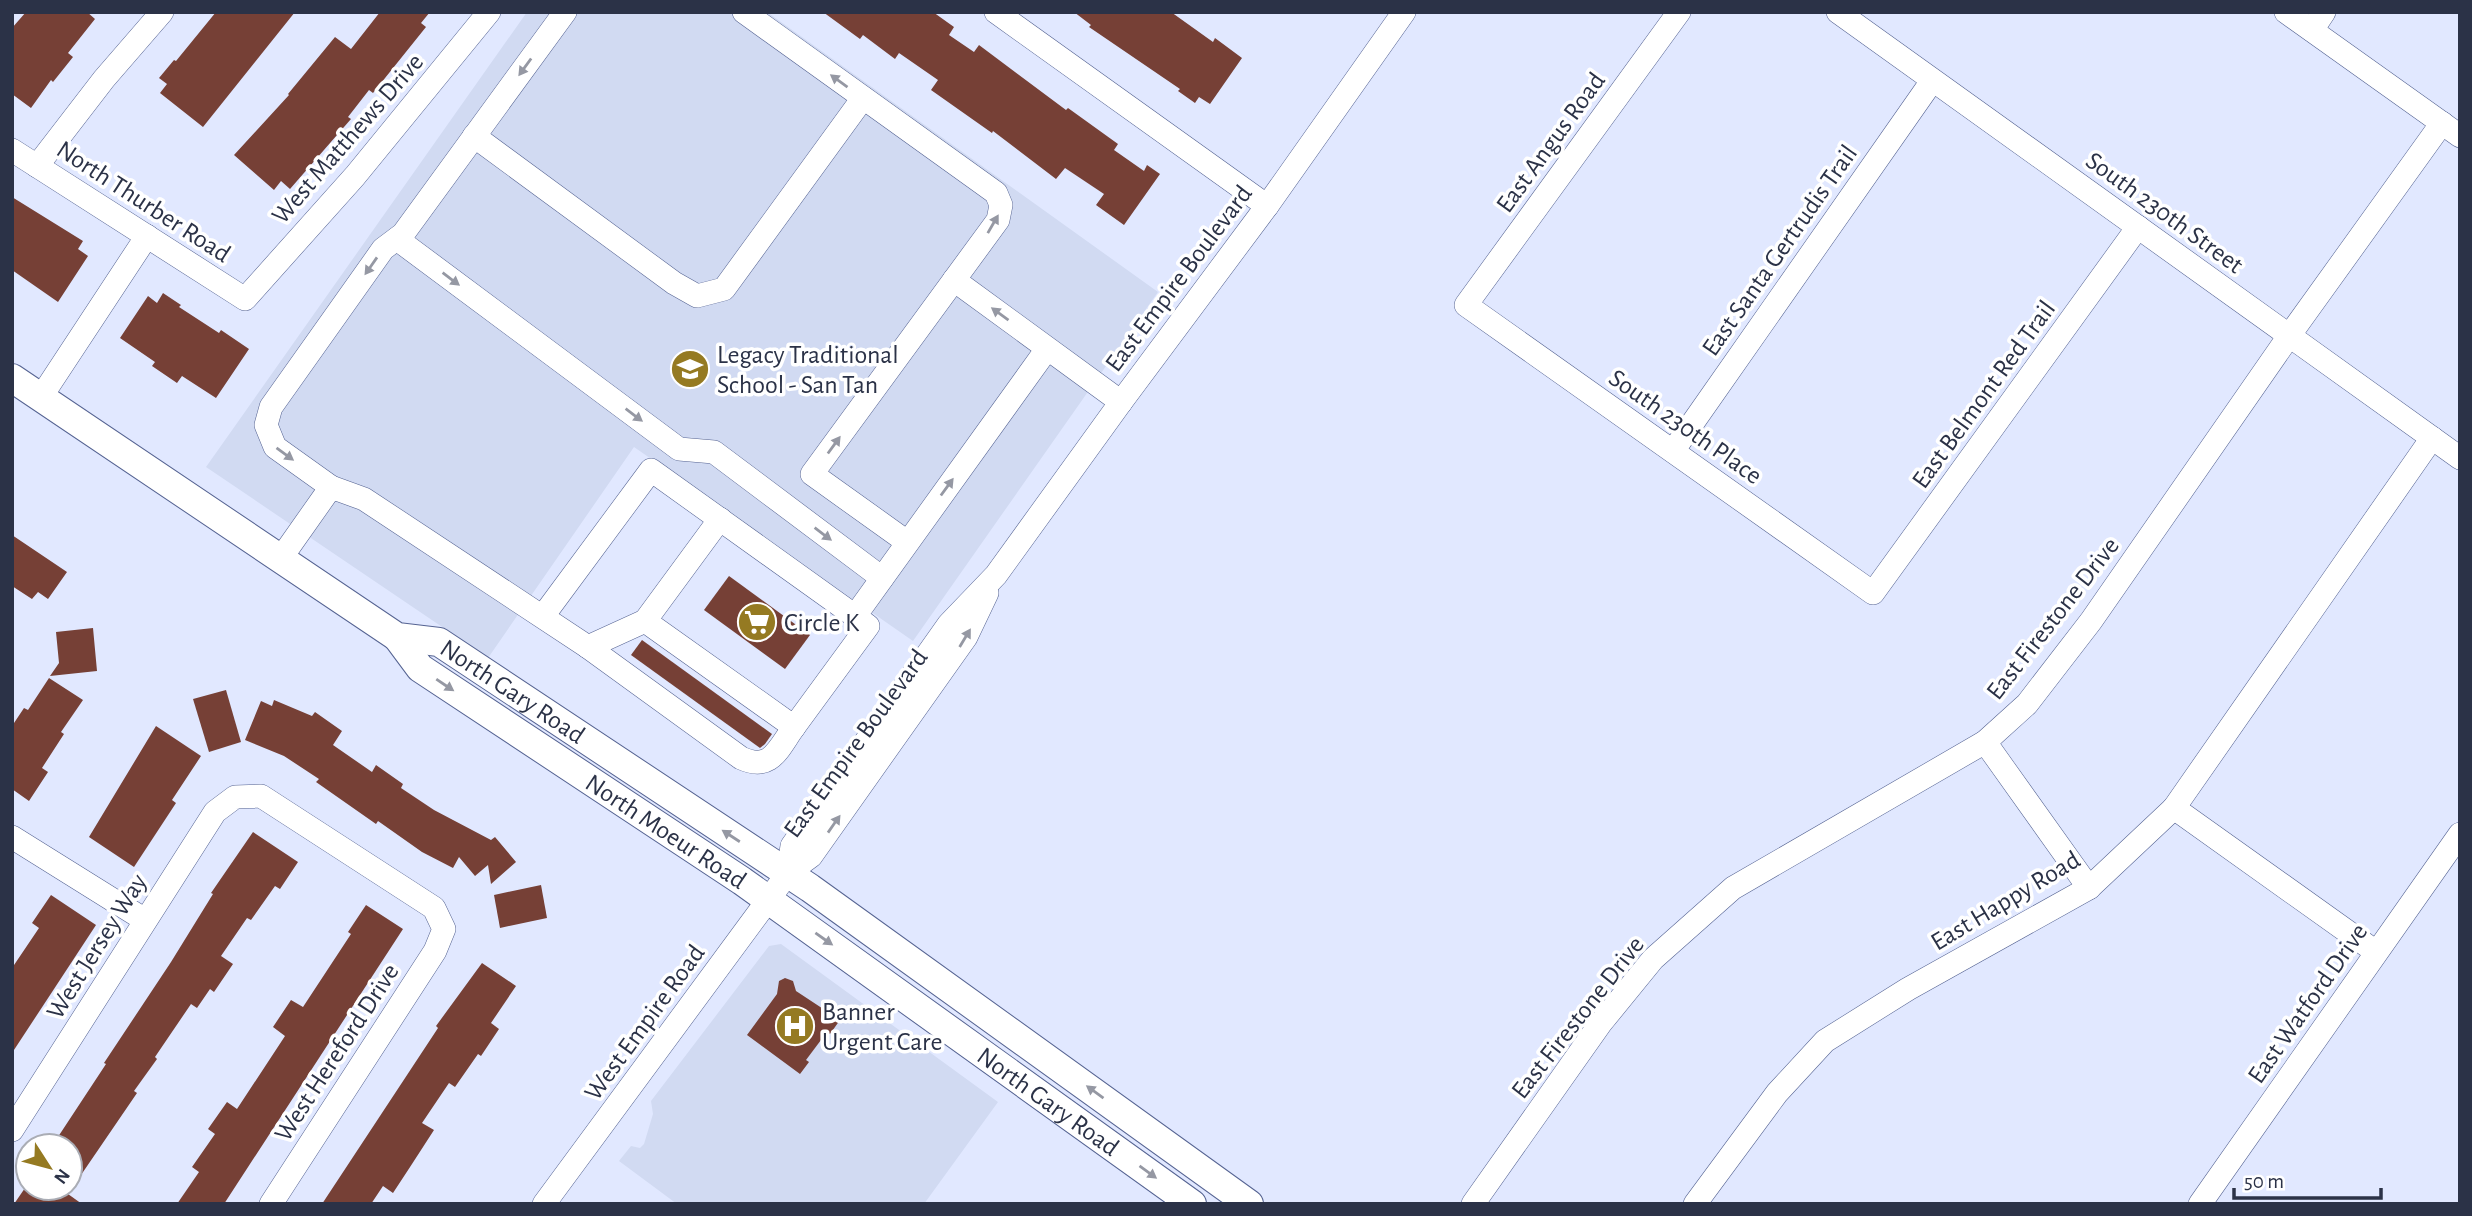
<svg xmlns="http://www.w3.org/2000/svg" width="2472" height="1216" font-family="'Alegreya Sans',sans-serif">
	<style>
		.built { fill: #d1daf2 }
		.building { fill: #764036 }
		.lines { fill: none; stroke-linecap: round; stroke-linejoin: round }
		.minor-casing { stroke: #556392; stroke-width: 24 }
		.major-casing { stroke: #556392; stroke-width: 30 }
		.minor { stroke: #fff; stroke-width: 23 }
		.major { stroke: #fff; stroke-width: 28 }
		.oneway { fill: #9598a3 }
		.labels { text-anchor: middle; stroke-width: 7; stroke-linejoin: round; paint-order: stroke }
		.street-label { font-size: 26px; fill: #2b3247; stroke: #fff }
		.poi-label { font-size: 26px; fill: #2b3247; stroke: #fff; text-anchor: start }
	</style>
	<rect width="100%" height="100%" fill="#e1e8ff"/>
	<g class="built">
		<path d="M 527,12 L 767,12 L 1158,292 L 913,641 L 634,447 L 488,658 L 206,467 Z"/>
		<path d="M 781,944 L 998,1102 L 924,1204 L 677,1204 L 619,1161 L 631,1146 L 640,1148 L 644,1144 L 653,1114 L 651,1101 L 769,946 Z"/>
	</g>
	<g class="building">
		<path d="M 26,12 L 87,12 L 95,19 L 68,53 L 73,57 L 53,82 L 51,80 L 31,108 L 12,94 L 12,28 Z"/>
		<path d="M 216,12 L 295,12 L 203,127 L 160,93 L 167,84 L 159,78 L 174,60 L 176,61 Z"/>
		<path d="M 380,12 L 430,12 L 421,23 L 426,27 L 373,93 L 369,90 L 348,117 L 351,119 L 337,135 L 290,189 L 281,181 L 274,190 L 234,155 L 289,95 L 288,94 L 335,37 L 351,49 Z"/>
		<path d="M 823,12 L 933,12 L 954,27 L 949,35 L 974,52 L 979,45 L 1066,110 L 1068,108 L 1118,144 L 1114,150 L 1144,171 L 1147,165 L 1160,174 L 1124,225 L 1096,205 L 1104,194 L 1065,168 L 1056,179 L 993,131 L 992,133 L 931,90 L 938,80 L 899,53 L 895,59 L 863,35 L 860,39 Z"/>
		<path d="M 1074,12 L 1171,12 L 1213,42 L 1215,38 L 1242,58 L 1210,104 L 1199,97 L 1195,103 L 1178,91 L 1180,89 L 1089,27 L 1091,25 Z"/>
		<path d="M 12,197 L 83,241 L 78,249 L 88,256 L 58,302 L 12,270 Z"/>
		<path d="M 163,293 L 181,305 L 179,307 L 219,333 L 221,330 L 249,349 L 216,398 L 182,376 L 177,383 L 152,366 L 155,362 L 120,338 L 148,296 L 157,303 Z"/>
		<path d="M 12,535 L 67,572 L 48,599 L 38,592 L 32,599 L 12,586 Z"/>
		<path d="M 729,576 L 810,635 L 785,669 L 704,610 Z"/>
		<path d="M 93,628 L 97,671 L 50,676 L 59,663 L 56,632 Z"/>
		<path d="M 642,640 L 772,734 L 765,744 L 760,748 L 631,655 Z"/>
		<path d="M 49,678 L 83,700 L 61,732 L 64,734 L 42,768 L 48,772 L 29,801 L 12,789 L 12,726 L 24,708 L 28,710 Z"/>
		<path d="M 226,690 L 241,742 L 209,752 L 193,699 Z"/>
		<path d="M 274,700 L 312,716 L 315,712 L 342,731 L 333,745 L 372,772 L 376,765 L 403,784 L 401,788 L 434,810 L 491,840 L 495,837 L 516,862 L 491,884 L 488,865 L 475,876 L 459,857 L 453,868 L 422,852 L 378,821 L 376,824 L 316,782 L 319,779 L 284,756 L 245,740 L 261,701 L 272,706 Z"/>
		<path d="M 156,726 L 201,756 L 172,800 L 176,803 L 134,867 L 89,837 Z"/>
		<path d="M 253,832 L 298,862 L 280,889 L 275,886 L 251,920 L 247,918 L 221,956 L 233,964 L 214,992 L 210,989 L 197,1008 L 191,1004 L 155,1057 L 157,1059 L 134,1091 L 137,1093 L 68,1194 L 82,1204 L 14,1204 L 25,1188 L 70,1188 L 70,1146 L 52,1146 L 106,1064 L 104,1063 L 171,962 L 213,894 L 211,893 Z"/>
		<path d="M 541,885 L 547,918 L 500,928 L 494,895 Z"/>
		<path d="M 51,895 L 96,925 L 12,1053 L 12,968 L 39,928 L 32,923 Z"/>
		<path d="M 366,905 L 403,929 L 224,1204 L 177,1204 L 199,1172 L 192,1167 L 215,1134 L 208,1129 L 227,1102 L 237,1109 L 285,1036 L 273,1027 L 291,1000 L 303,1007 L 351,934 L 348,932 Z"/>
		<path d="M 482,963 L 516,986 L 491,1023 L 499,1029 L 481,1056 L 478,1054 L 455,1087 L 449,1083 L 422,1123 L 434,1130 L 412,1164 L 393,1193 L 383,1186 L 371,1204 L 322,1204 L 438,1028 L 436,1026 Z"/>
		<path d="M 785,978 L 793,981 L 796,991 L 840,1020 L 830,1034 L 827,1032 L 806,1060 L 809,1062 L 800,1074 L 747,1035 L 777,994 L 779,981 Z"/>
	</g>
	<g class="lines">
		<g class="minor-casing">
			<g id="minor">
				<path d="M 744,12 L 996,193 L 1001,205 L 998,220 L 812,474 L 907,542"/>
				<path d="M 996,12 L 1267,206"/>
				<path d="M 1679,12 L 1466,305 L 1873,593 L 2138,227"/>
				<path d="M 1838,12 L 2460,458"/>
				<path d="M 2286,12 L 2460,136"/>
				<path d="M 2312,30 L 2324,12"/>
				<path d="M 474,136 L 674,283 L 697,296 L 724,289 L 863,98"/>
				<path d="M 12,150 L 245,299 L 355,176 L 489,12"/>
				<path d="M 37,166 L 104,79 L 162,12"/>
				<path d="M 397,239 L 679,449 L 714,452 L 882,578"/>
				<path d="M 954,280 L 1121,402"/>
				<path d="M 41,397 L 147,236"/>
				<path d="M 1673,451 L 1932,81"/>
				<path d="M 331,487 L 275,447 L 266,425 L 271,407 L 383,249 L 403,234 L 565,12"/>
				<path d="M 281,558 L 331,487 L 364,499 L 588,647 L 645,621 L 794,727 L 868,626 L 855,616 L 1047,349"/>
				<path d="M 543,616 L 651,470 L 855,616"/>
				<path d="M 645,621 L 720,519"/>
				<path d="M 588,647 L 741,758 C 771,772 778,749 794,727"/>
				<path d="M 1985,742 L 2089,888"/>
				<path d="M 2174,808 L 2376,952"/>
				<path d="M 12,837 L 145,920"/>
				<path d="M 788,873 L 792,846 L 949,624 L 996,575 L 1121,402 L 1267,206 L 1404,12"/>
				<path d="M 12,1130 L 215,812 L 235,797 L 261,796 L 434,908 L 444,929 L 435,951 L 271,1204"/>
				<path d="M 544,1204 L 788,873 L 811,856 L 966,637 L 987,593"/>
				<path d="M 1473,1204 L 1600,1024 L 1653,959 L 1733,888 L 1985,742 L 2027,704 L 2091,621 L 2289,336 L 2442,123"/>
				<path d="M 1695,1204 L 1777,1093 L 1825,1041 L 1908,989 L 2089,888 L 2174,808 L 2432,438"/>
				<path d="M 2200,1204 L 2460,834"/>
			</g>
		</g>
		<g class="major-casing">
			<g id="major">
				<path id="s1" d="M 12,378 L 397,637 L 439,642 L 810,888 L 1249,1204"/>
				<path id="s2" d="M 397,637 L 420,668 L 742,881 L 1192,1204"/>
			</g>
		</g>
		<use href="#minor" class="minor"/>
		<use href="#major" class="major"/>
	</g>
	<defs><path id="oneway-solid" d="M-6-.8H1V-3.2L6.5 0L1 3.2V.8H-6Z" transform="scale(1.75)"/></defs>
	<g class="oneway">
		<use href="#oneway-solid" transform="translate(525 67) rotate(126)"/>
		<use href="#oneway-solid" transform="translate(839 81) rotate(-144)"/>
		<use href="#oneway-solid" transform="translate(993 224) rotate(-60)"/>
		<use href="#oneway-solid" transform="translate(371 266) rotate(125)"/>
		<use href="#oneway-solid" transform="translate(451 279) rotate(37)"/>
		<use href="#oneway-solid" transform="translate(1000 314) rotate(-144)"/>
		<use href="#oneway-solid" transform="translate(634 415) rotate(37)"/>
		<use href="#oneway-solid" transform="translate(834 445) rotate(-54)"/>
		<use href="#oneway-solid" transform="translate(285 454) rotate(36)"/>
		<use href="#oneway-solid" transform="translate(947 487) rotate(-54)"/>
		<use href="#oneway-solid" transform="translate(823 534) rotate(37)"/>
		<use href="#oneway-solid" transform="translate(965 638) rotate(-59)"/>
		<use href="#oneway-solid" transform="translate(445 685) rotate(34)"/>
		<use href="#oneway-solid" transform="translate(834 824) rotate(-55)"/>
		<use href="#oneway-solid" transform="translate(731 836) rotate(-147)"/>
		<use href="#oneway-solid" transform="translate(824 939) rotate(35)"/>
		<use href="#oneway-solid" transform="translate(1095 1092) rotate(-144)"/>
		<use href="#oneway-solid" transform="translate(1148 1172) rotate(36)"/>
	</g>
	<defs>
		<g id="school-disc" transform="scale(2.0125)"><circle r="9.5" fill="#957a22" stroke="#fff"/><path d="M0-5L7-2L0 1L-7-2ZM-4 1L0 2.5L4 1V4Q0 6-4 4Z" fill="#fff"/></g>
		<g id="supermarket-disc" transform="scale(2.0125)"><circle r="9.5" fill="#957a22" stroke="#fff"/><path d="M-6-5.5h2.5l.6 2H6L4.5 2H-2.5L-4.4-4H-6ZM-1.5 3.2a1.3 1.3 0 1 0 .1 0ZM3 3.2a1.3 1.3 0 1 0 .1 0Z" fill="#fff"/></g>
		<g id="hospital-disc" transform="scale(2.0125)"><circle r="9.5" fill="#957a22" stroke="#fff"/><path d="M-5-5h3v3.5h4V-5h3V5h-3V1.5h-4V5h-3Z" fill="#fff"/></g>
	</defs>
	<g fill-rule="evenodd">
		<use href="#school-disc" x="690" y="369"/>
		<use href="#supermarket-disc" x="757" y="622"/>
		<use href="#hospital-disc" x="795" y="1026"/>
	</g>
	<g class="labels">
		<g class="street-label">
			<text transform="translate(347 138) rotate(-49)" y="9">West Matthews Drive</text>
			<text transform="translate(1550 142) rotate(-54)" y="9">East Angus Road</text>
			<text transform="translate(144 201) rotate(33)" y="9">North Thurber Road</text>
			<text transform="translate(2165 212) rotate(36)" y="9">South 230th Street</text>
			<text transform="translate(1779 250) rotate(-55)" y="9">East Santa Gertrudis Trail</text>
			<text transform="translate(1178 278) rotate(-53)" y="9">East Empire Boulevard</text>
			<text transform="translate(1983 394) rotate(-54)" y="9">East Belmont Red Trail</text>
			<text transform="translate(1686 426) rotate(35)" y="9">South 230th Place</text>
			<text transform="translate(2052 618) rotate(-52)" y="9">East Firestone Drive</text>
			<text dy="9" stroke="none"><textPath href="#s1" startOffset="595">North Gary Road</textPath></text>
			<text transform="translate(855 743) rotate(-54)" y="9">East Empire Boulevard</text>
			<text dy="9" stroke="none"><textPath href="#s2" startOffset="334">North Moeur Road</textPath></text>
			<text transform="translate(2005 900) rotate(-31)" y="9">East Happy Road</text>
			<text transform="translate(96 946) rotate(-58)" y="9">West Jersey Way</text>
			<text transform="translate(2307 1003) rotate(-55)" y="9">East Watford Drive</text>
			<text transform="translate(1577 1017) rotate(-52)" y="9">East Firestone Drive</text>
			<text transform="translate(644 1022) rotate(-54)" y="9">West Empire Road</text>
			<text transform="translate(336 1052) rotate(-57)" y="9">West Hereford Drive</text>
			<text dy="9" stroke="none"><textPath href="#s2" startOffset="802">North Gary Road</textPath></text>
		</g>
		<g class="poi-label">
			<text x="717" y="363">Legacy Traditional<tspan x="717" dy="30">School - San Tan</tspan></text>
			<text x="784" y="631">Circle K</text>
			<text x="822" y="1020">Banner<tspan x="822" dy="30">Urgent Care</tspan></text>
		</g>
	</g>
	<rect width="2472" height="1216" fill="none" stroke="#2b3247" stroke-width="28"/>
	<g transform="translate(49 1167) rotate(126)"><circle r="33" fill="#ffffff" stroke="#aaadb5" stroke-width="2"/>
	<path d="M0-5L12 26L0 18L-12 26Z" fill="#957a22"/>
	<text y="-10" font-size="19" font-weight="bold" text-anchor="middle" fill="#2b3247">N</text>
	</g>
	<path d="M2234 1188v10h147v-10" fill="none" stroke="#2b3247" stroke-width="3.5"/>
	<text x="2244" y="1188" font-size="21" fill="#2b3247" stroke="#ffffff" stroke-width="5" paint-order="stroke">50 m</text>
</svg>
